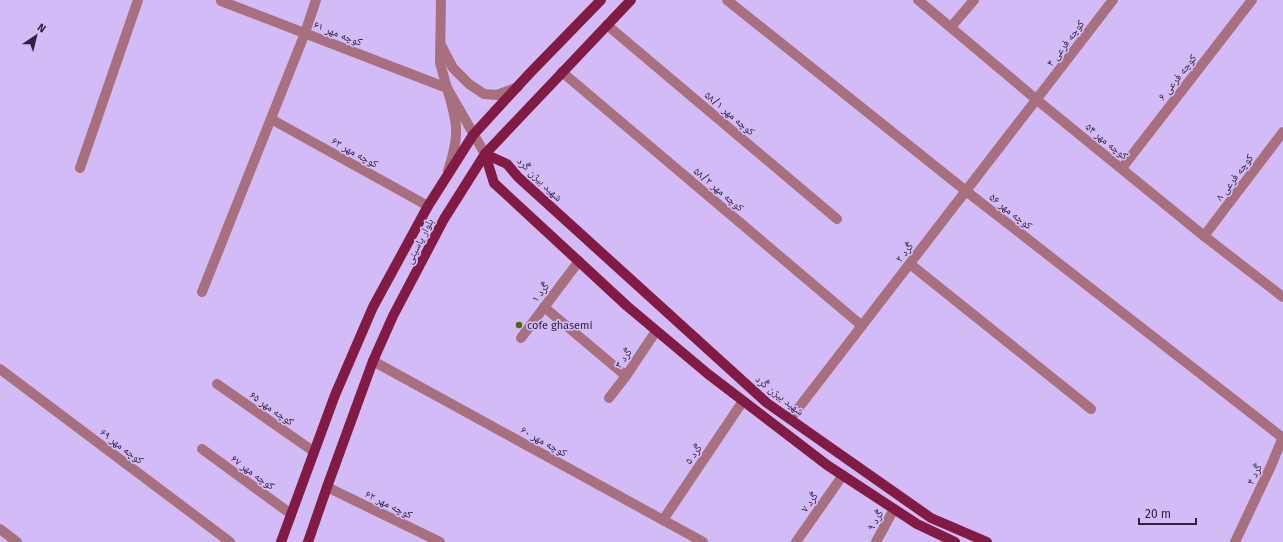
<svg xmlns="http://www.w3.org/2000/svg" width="1283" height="542" font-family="'Fira Sans','Noto Naskh Arabic',sans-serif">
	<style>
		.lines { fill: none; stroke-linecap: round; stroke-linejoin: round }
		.minor { stroke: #a8707e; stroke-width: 10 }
		.major { stroke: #811b43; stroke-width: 10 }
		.poi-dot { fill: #526612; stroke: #d3bbf8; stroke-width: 1.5 }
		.labels { text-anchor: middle; stroke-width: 3.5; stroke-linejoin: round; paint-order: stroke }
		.street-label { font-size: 11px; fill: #2e223f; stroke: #d3bbf8 }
		.poi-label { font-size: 11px; fill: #2e223f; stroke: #d3bbf8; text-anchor: start }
	</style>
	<rect width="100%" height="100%" fill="#d3bbf8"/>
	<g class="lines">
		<g class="minor">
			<path d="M 441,0 L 440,63 L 447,88 L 485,154"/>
			<path d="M 727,0 L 966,191 L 1283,438"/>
			<path d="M 918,0 L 1037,100 L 1204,236 L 1283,297"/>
			<path d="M 221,1 L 447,88 C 458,124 460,135 448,171"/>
			<path d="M 607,25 L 837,219"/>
			<path d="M 951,27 L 974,0"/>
			<path d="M 441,45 L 453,68 L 469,84 L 484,94 L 497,95 L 518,87"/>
			<path d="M 562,72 L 861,325"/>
			<path d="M 271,119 L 428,206"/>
			<path d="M 80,168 L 138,0"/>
			<path d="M 1122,168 L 1252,0"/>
			<path d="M 1204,236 L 1283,132"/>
			<path d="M 910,264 L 1091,409"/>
			<path d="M 202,292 L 305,33 L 316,0"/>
			<path d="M 544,307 L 626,376"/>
			<path d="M 521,338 L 579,261"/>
			<path d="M 373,361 L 703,542"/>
			<path d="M 0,369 L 230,542"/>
			<path d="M 217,384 L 313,451"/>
			<path d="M 609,398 L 626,376 L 656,331"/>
			<path d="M 790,419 L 1113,0"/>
			<path d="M 202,449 L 291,514"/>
			<path d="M 327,487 L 440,542"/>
			<path d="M 663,520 L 743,401"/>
			<path d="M 0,529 L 17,542"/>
			<path d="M 796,542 L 843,475"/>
			<path d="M 876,542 L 894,509"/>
			<path d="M 1235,542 L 1271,466 L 1283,437"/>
		</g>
		<g class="major">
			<path d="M 485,154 L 507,164 L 518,177 L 767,403 L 931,518 L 987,542"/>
			<path d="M 485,154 L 494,183 L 627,306 L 708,374 L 827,465 L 917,524 L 955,542"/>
			<path d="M 281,542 L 335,395 L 373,307 L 428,206 L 473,135 L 529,74 L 601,0"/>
			<path d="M 308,542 L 327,487 L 373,361 L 393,316 L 444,219 L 485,154 L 631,0"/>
		</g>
	</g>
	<circle class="poi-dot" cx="519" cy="325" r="4"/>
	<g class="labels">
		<g class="street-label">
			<text transform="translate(338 33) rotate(21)" y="4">کوچه مهر ۶۱</text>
			<text transform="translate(1065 43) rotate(-53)" y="4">کوچه فرعی ۴</text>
			<text transform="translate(1177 77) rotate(-52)" y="4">کوچه فرعی ۶</text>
			<text transform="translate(730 113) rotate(40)" y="4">کوچه مهر ۵۸/۱</text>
			<text transform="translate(1107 141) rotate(39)" y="4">کوچه مهر ۵۴</text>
			<text transform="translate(355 152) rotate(29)" y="4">کوچه مهر ۶۳</text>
			<text transform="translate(1234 177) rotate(-53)" y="4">کوچه فرعی ۸</text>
			<text transform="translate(540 179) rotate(44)" y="4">شهید بیژن گُرد</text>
			<text transform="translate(719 189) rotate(40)" y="4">کوچه مهر ۵۸/۲</text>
			<text transform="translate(1011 211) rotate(38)" y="4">کوچه مهر ۵۶</text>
			<text transform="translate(419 241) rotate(-63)" y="4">بلوار یاسینی</text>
			<text transform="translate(904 252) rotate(-52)" y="4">گُرد ۲</text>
			<text transform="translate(540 292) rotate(-53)" y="4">گُرد ۱</text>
			<text transform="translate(623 358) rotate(-56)" y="4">گُرد ۳</text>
			<text transform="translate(780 395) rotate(38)" y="4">شهید بیژن گُرد</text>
			<text transform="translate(272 408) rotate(35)" y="4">کوچه مهر ۶۵</text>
			<text transform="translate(544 441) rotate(29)" y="4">کوچه مهر ۶۰</text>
			<text transform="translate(122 446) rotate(37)" y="4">کوچه مهر ۶۹</text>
			<text transform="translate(693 454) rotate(-56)" y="4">گُرد ۵</text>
			<text transform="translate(253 472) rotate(36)" y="4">کوچه مهر ۶۷</text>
			<text transform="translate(1254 474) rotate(-64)" y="4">گُرد ۴</text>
			<text transform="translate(809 502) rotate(-55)" y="4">گُرد ۷</text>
			<text transform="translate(389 504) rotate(26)" y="4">کوچه مهر ۶۲</text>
			<text transform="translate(875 520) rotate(-61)" y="4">گُرد ۹</text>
		</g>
		<g class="poi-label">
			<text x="527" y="329">cofe ghasemi</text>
		</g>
	</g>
	<g transform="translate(36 36) rotate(35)" stroke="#d3bbf8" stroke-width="3" paint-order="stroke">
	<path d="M0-3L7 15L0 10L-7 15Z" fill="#2e223f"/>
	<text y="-6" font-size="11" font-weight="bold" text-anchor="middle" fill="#2e223f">N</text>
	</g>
	<path d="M1139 518v6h57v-6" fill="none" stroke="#2e223f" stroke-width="2"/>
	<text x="1145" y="518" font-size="12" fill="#2e223f" stroke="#d3bbf8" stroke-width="3" paint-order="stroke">20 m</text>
</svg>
